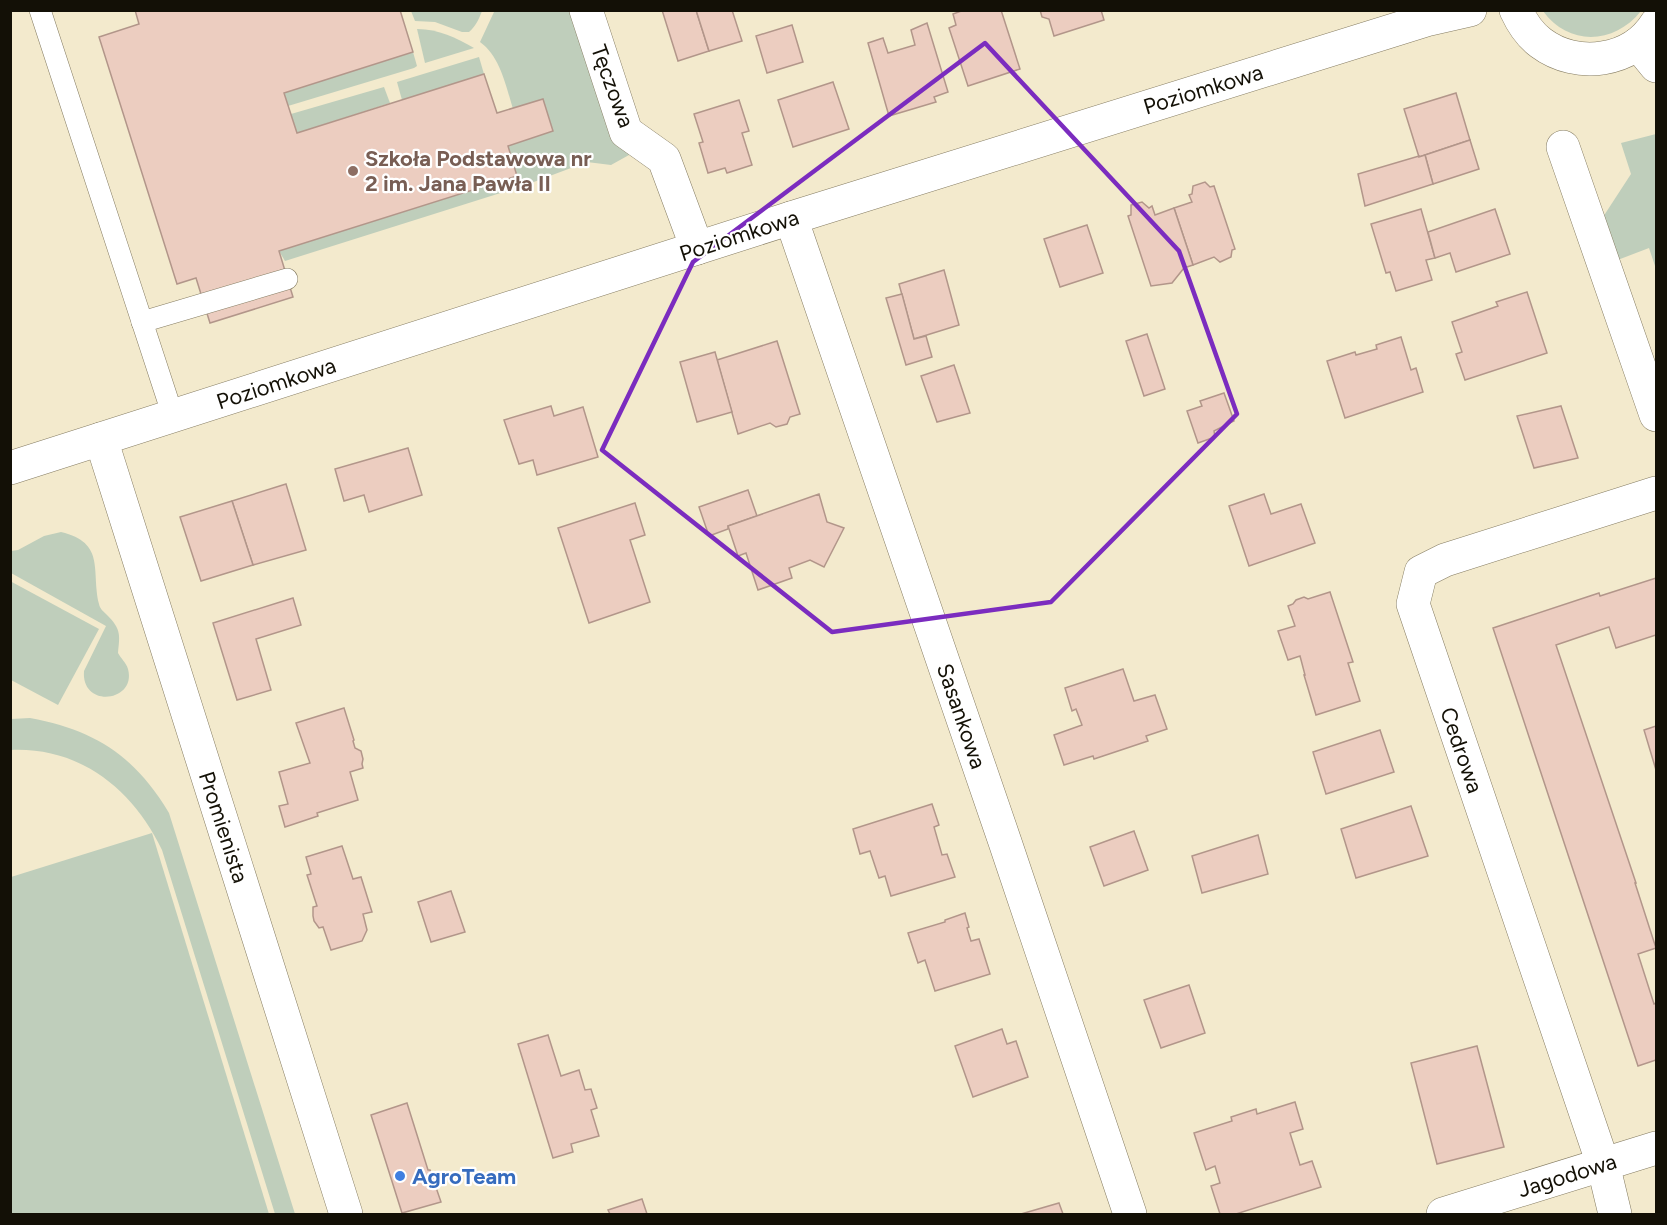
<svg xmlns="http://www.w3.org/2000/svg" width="1667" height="1225" font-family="Figtree,sans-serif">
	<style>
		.green { fill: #bfcebb }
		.building { fill: #eccdc0; stroke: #b2968a; stroke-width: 1.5 }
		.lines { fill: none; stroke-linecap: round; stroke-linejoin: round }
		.lane-casing { stroke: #857c62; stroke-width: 22 }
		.street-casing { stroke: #857c62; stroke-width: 34 }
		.lane { stroke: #fff; stroke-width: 21 }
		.street { stroke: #fff; stroke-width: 33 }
		.marked { fill: none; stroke: #7b2cbf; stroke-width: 4.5; stroke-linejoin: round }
		.education-dot { fill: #8d6e63; stroke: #fff; stroke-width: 2 }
		.shop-dot { fill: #3f7fe0; stroke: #fff; stroke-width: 2 }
		.labels { text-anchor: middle; stroke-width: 4.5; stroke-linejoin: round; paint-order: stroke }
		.street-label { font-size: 22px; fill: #131006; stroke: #fff }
		.education-label { font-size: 22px; font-weight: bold; fill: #785e54; stroke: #fff; text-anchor: start }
		.shop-label { font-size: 22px; font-weight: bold; fill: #366cbe; stroke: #fff; text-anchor: start }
	</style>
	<rect width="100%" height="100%" fill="#f3eacd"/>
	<g class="green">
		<path d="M 524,10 L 573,11 L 628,143 L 629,155 L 611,165 L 587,162 L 523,186 L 285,261 L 279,251 L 517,176 L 508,146 L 553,131 L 543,99 L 513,109 C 506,86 500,56 480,42 L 494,12 L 498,11 Z"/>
		<path d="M 411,11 L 411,10 L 482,11 C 479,19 476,26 469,32 L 462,32 L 435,22 L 415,21 Z"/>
		<path d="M 1543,11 L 1641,11 C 1615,44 1569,47 1543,11 Z"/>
		<path d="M 417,29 C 439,29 456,38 474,48 L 425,63 Z"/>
		<path d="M 413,52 L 417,66 L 414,68 L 288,106 L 284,93 Z"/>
		<path d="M 479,57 L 484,74 L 402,100 L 397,82 Z"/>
		<path d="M 384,87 L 390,103 L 297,133 L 291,114 Z"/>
		<path d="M 1656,134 L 1656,269 L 1649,248 L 1615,261 L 1603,217 L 1631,174 L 1621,143 Z"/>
		<path d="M 61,532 C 106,543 91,570 99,604 C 100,609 103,611 107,615 C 121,629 120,634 118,653 C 121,659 126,662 128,669 C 137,702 81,709 84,671 L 106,626 L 11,573 L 11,551 L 18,550 L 44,536 Z"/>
		<path d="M 10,581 L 99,629 L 58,705 L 11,680 Z"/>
		<path d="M 30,718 C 95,730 135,756 169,813 L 295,1214 L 275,1214 L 162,850 C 133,789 80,747 11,750 L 11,719 Z"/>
		<path d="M 152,833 L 269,1214 L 11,1214 L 11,877 Z"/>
	</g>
	<g class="building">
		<path d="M 135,10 L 400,10 L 413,52 L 284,93 L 297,133 L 484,74 L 497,113 L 543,99 L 553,131 L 508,146 L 517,176 L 279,251 L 293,297 L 210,323 L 196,278 L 177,284 L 99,37 L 139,24 Z"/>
		<path d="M 662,10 L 696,10 L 709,51 L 678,61 Z"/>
		<path d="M 696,10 L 732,10 L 742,41 L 709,51 Z"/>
		<path d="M 964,10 L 1001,10 L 1020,69 L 968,86 L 949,28 L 956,25 L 953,14 Z"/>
		<path d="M 1040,10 L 1101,10 L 1104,20 L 1054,36 L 1049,19 L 1042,17 Z"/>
		<path d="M 927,23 L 948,92 L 934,97 L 936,102 L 889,116 L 868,43 L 883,38 L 888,53 L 915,45 L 911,30 Z"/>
		<path d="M 792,25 L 803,62 L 767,73 L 756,36 Z"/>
		<path d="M 833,82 L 849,129 L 793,147 L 778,100 Z"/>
		<path d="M 1456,93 L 1470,140 L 1419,157 L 1404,109 Z"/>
		<path d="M 739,100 L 749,131 L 742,133 L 752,165 L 727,173 L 725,168 L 708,173 L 699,143 L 703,142 L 694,114 Z"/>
		<path d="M 1470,140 L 1479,169 L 1433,184 L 1425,155 Z"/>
		<path d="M 1425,155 L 1433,184 L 1365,206 L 1358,174 L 1419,156 L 1419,157 Z"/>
		<path d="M 1205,182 L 1210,187 L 1214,186 L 1235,249 L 1232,250 L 1231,257 L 1220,262 L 1214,257 L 1193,265 L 1174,208 L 1192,202 L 1189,195 L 1192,194 L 1193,186 Z"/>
		<path d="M 1142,202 L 1149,208 L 1152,206 L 1155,215 L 1174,208 L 1193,265 L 1184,268 L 1172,283 L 1151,286 L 1128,216 L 1131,215 L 1131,205 Z"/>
		<path d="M 1421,209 L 1435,258 L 1426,260 L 1432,280 L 1396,291 L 1390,272 L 1386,273 L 1371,224 Z"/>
		<path d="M 1495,209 L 1510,254 L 1456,272 L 1450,253 L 1435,258 L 1428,232 Z"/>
		<path d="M 1087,225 L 1103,273 L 1060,287 L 1044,239 Z"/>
		<path d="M 944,270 L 959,325 L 914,339 L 899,284 Z"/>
		<path d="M 1527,292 L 1547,353 L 1465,380 L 1456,354 L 1462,352 L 1452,322 L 1498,306 L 1496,302 Z"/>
		<path d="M 902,294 L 914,339 L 926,336 L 932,357 L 906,365 L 886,298 Z"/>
		<path d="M 1147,334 L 1165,389 L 1144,396 L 1126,341 Z"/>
		<path d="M 1401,337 L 1411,370 L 1416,368 L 1423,392 L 1345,418 L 1327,361 L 1355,352 L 1356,355 L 1377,349 L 1376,345 Z"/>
		<path d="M 777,341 L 800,414 L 790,417 L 787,424 L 776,427 L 770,423 L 738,434 L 717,360 Z"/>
		<path d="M 715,352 L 732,412 L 697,422 L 680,362 Z"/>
		<path d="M 954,365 L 970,413 L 937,422 L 921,376 Z"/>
		<path d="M 1224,393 L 1234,421 L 1214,431 L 1215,437 L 1198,443 L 1187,411 L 1202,406 L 1200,401 Z"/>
		<path d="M 551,406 L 554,416 L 583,407 L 598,457 L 537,475 L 533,460 L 519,464 L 504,420 Z"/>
		<path d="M 1561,406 L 1578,458 L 1534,468 L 1517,416 Z"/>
		<path d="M 408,448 L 422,495 L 369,512 L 364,495 L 344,501 L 335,469 Z"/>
		<path d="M 286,484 L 306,550 L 253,565 L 232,501 Z"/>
		<path d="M 748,490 L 757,516 L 728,526 L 728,529 L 709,536 L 699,507 Z"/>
		<path d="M 819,494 L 827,522 L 844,528 L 824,567 L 810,560 L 789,568 L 792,578 L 758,590 L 746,553 L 738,556 L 728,526 Z"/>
		<path d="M 1264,494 L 1271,514 L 1301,504 L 1315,543 L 1249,566 L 1229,506 Z"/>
		<path d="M 232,501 L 253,565 L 201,581 L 180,517 Z"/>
		<path d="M 635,503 L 645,535 L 630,540 L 650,602 L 589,623 L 558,528 Z"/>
		<path d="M 1656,578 L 1656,635 L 1616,648 L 1609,627 L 1556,645 L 1636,883 L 1635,883 L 1656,948 L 1638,954 L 1654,1004 L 1656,1003 L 1656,1060 L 1638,1066 L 1493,628 L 1599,593 L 1600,596 Z"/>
		<path d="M 1330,592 L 1353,662 L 1348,663 L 1360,701 L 1316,715 L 1304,675 L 1305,675 L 1300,656 L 1288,660 L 1278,631 L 1295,626 L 1288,606 L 1293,604 L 1296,600 L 1304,597 L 1308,599 Z"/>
		<path d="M 293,598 L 301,625 L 256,639 L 271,690 L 237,700 L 213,623 Z"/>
		<path d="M 1123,669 L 1134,701 L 1155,695 L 1167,729 L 1146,736 L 1148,741 L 1094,759 L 1093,756 L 1064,765 L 1054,735 L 1082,725 L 1076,709 L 1072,711 L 1065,688 Z"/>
		<path d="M 344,708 L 354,740 L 353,741 L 355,748 L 361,751 L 363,759 L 362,764 L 363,768 L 350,772 L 358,800 L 317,813 L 318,816 L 285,827 L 279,806 L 288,804 L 279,772 L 310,763 L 296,723 Z"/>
		<path d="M 1656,726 L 1656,770 L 1644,730 Z"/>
		<path d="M 1380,730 L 1394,772 L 1326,794 L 1313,752 Z"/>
		<path d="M 932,804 L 939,825 L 934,827 L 942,855 L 947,854 L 955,877 L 891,896 L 885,876 L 879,878 L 870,851 L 860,854 L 853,829 Z"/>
		<path d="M 1411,806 L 1428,856 L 1356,878 L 1341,829 Z"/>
		<path d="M 1134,831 L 1148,870 L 1104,886 L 1090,847 Z"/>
		<path d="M 1258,835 L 1268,874 L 1202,893 L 1192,856 Z"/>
		<path d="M 342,846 L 353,879 L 361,877 L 372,912 L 363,914 L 367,930 L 362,941 L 331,950 L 323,927 L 319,928 L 314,921 L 313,916 L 313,907 L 317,906 L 307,875 L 311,874 L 306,857 Z"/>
		<path d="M 451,891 L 465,932 L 431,942 L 418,902 Z"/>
		<path d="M 965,913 L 969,927 L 967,928 L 971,941 L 979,939 L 990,974 L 935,991 L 925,960 L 918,963 L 908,933 L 945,922 L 945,920 Z"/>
		<path d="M 1189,985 L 1205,1033 L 1161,1048 L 1144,1000 Z"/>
		<path d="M 1002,1029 L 1007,1044 L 1016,1041 L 1028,1077 L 973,1097 L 955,1046 Z"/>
		<path d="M 548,1035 L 561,1076 L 579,1070 L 585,1090 L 591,1089 L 597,1108 L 591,1110 L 599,1136 L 571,1144 L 573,1152 L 553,1158 L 518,1044 Z"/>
		<path d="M 1477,1046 L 1504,1147 L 1437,1164 L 1411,1063 Z"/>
		<path d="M 1295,1102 L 1303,1129 L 1290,1133 L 1300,1165 L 1312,1161 L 1321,1187 L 1236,1214 L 1220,1214 L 1211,1186 L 1220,1183 L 1215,1166 L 1206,1170 L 1194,1133 L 1232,1121 L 1231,1117 L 1256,1109 L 1257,1114 Z"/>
		<path d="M 407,1103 L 428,1170 L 430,1170 L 441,1202 L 402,1213 L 371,1115 Z"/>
		<path d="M 642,1199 L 647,1214 L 610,1214 L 608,1210 Z"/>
		<path d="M 1059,1203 L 1063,1214 L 1021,1214 Z"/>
	</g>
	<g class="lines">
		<g class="lane-casing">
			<g id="lane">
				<path d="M 40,10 L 173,416"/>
				<path d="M 142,322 L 287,279"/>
			</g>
		</g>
		<g class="street-casing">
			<g id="street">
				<path d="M 586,10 L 626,132 L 664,159 L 697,248"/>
				<path d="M 1516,10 C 1522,23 1530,35 1541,43 C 1577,70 1632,62 1656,24"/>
				<path d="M 1638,44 L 1656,66"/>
				<path d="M 1563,147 L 1656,415"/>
				<path d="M 791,218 L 1005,842 L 1130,1214"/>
				<path d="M 101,439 L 346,1214"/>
				<path d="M 10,468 L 791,218 L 1426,20 L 1470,10"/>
				<path d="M 1443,1214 L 1656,1148"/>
				<path d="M 1615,1214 L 1603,1164 L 1413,604 L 1421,572 L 1445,560 L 1656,493"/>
			</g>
		</g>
		<use href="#lane" class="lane"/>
		<use href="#street" class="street"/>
	</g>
	<path class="marked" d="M 985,43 L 1179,251 L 1237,414 L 1051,602 L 832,632 L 602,450 L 693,262 Z"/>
	<circle class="education-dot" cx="353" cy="171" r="6"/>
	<circle class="shop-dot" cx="400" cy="1176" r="6"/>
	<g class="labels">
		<g class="street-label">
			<text transform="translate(613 86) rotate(70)" y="8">Tęczowa</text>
			<text transform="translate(1203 89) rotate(-17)" y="8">Poziomkowa</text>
			<text transform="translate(739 235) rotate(-18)" y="8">Poziomkowa</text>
			<text transform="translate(276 383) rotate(-18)" y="8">Poziomkowa</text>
			<text transform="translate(962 716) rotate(71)" y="8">Sasankowa</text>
			<text transform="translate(1462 750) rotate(71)" y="8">Cedrowa</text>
			<text transform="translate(224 827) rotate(72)" y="8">Promienista</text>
			<text transform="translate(1567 1175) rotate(-17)" y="8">Jagodowa</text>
		</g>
		<g class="education-label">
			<text x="365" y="166">Szkoła Podstawowa nr<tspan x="365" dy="25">2 im. Jana Pawła II</tspan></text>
		</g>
		<g class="shop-label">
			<text x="412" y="1184">AgroTeam</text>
		</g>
	</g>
	<rect width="1667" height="1225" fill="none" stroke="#131006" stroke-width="24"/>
</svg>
